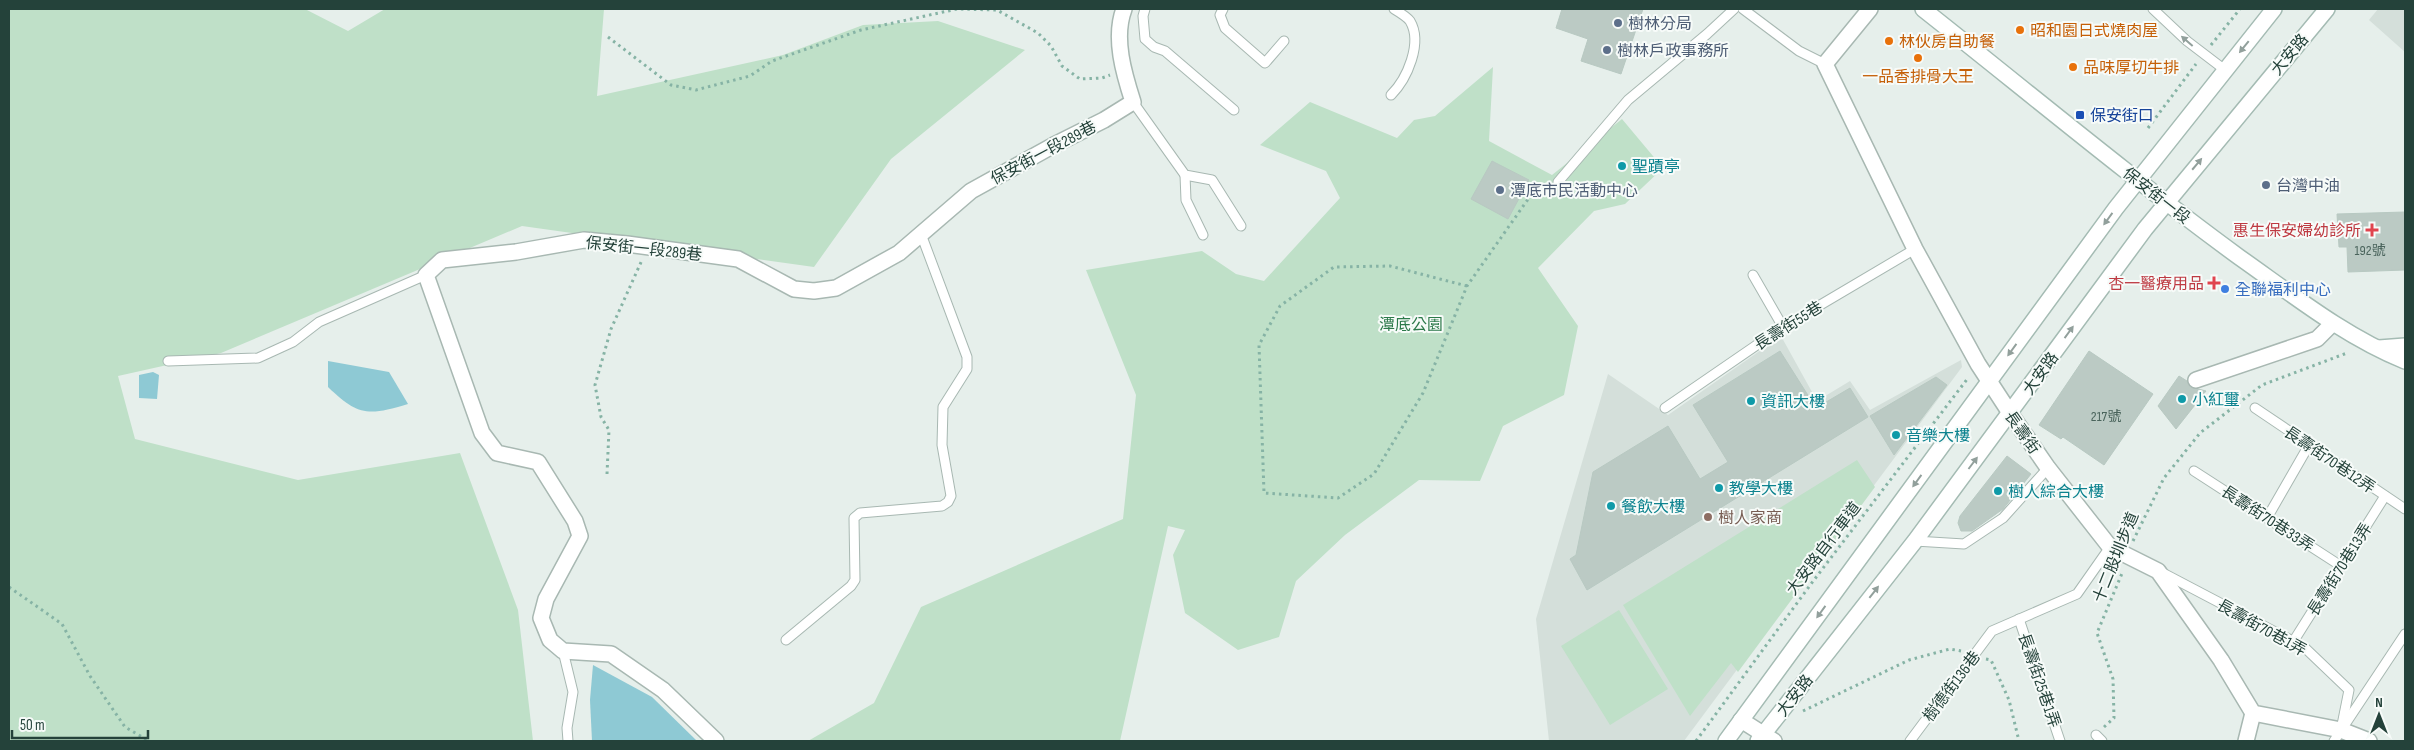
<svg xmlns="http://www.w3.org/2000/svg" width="2414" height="750" font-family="'Sofia Sans Condensed','Noto Sans TC',sans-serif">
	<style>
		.built { fill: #d4dfda }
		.green { fill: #bfe0c8 }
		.water { fill: #8ec9d4 }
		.building { fill: #bbcac4; stroke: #b8c9c2 }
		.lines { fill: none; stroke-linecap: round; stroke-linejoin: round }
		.lane-casing { stroke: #a8b8b2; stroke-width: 11 }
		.street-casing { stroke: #a8b8b2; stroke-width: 18 }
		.secondary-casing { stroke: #a4bbb3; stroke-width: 18 }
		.path { stroke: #86b3a5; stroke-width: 3; stroke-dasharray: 2.5 4; stroke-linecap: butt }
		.lane { stroke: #fff; stroke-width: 9 }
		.street { stroke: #fff; stroke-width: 15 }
		.secondary { stroke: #fff; stroke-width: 15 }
		.oneway { fill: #92a09c }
		.service-dot { fill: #5c6f8a; stroke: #f7fbf9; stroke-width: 2 }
		.food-dot { fill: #e8710a; stroke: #f7fbf9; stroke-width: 2 }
		.transit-dot { fill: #1a4fb4; stroke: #f7fbf9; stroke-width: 2 }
		.culture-dot { fill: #0f9aa8; stroke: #f7fbf9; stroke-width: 2 }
		.health-dot { fill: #e0444e; stroke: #f7fbf9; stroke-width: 2 }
		.shop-dot { fill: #3f7fe0; stroke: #f7fbf9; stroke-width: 2 }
		.education-dot { fill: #8d6e63; stroke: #f7fbf9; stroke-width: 2 }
		.labels { text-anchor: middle; stroke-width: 4; stroke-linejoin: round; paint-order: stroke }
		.number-label { font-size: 14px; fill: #4a645c }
		.service-label { font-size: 16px; fill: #4e5e75; stroke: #f7fbf9; text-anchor: start }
		.food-label { font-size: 16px; fill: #c56008; stroke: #f7fbf9; text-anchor: start }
		.street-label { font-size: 16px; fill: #24423a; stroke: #f7fbf9 }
		.transit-label { font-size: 16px; fill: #164399; stroke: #f7fbf9; text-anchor: start }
		.culture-label { font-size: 16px; fill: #0d838f; stroke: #f7fbf9; text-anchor: start }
		.health-label { font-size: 16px; fill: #be3a42; stroke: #f7fbf9; text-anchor: end }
		.shop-label { font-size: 16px; fill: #366cbe; stroke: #f7fbf9; text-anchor: start }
		.park-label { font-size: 16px; fill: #2d7a4b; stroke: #f7fbf9 }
		.education-label { font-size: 16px; fill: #785e54; stroke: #f7fbf9; text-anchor: start }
	</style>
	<rect width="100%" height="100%" fill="#e6efeb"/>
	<g class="built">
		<path d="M 2378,9 L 2405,9 L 2405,52 L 2369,20 Z"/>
		<path d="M 1781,336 L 1817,401 L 1850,381 L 1870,410 L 1961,360 L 1962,367 L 1684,741 L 1549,741 L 1536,619 L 1608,374 L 1668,415 Z"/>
	</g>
	<g class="green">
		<path d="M 9,9 L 305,9 L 348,31 L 385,9 L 604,9 L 597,96 L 783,55 L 863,25 L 938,21 L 1025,50 L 891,159 L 814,267 L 522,226 L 221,353 L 118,376 L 135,439 L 298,480 L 460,453 L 518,610 L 533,741 L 9,741 Z"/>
		<path d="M 1493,67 L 1489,141 L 1552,175 L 1622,119 L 1663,168 L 1625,204 L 1594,211 L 1538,268 L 1578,326 L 1564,395 L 1503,426 L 1480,481 L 1419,480 L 1345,535 L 1296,581 L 1279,637 L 1238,650 L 1185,613 L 1173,555 L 1185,530 L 1168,526 L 1120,741 L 808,741 L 874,703 L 921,607 L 1123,519 L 1136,395 L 1086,270 L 1202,251 L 1236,274 L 1264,281 L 1340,198 L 1326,171 L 1260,145 L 1310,102 L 1397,138 L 1414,120 L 1435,116 Z"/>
		<path d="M 1857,460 L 1875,487 L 1738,672 L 1731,663 L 1690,716 L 1623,605 Z"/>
		<path d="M 1619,610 L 1668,689 L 1610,725 L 1561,646 Z"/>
	</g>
	<g class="water">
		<path d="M 328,361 L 389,372 L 408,404 C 368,416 358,416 328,387 Z"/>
		<path d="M 153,372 L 159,375 L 157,399 L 139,398 L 139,375 Z"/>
		<path d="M 593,665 L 652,697 L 697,741 L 592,741 L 590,700 Z"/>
	</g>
	<g class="building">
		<path d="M 1562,9 L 1643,9 L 1621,74 L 1581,61 L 1588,39 L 1556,28 Z"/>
		<path d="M 1492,161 L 1529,180 L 1508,219 L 1471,199 Z"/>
		<path d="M 2405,212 L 2405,270 L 2348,272 L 2347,247 L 2339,247 L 2337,214 Z"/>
		<path d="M 1780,351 L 1816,408 L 1850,388 L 1868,417 L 1587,590 L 1570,559 L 1576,555 L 1593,472 L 1668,426 L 1700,479 L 1728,462 L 1693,405 Z"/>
		<path d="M 2089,351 L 2153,394 L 2104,465 L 2063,437 L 2061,439 L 2039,425 Z"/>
		<path d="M 2179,376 L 2187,381 L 2190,387 L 2206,391 L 2176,429 L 2158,406 Z"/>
		<path d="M 1936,377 L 1947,385 L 1894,455 L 1870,416 Z"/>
		<path d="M 2007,456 L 2031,474 L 2003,509 L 1972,531 L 1961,531 L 1958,523 L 1960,516 Z"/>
	</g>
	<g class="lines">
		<g class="lane-casing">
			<g id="lane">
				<path d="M 1145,9 L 1143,16 L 1145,39 L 1154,47 L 1165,51 L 1234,110"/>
				<path d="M 1223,9 L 1220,15 L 1225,28 L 1265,63 L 1284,41"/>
				<path d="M 1743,9 L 1799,51 L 1825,64"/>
				<path d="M 2153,9 L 2187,41 L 2225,70"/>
				<path d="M 1391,95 C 1407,79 1423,43 1410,21 C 1407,17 1399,12 1394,9"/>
				<path d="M 1133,102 L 1185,175 L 1212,180 L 1241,226"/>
				<path d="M 1185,175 L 1186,200 L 1203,235"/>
				<path d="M 1558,182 L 1628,100 L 1707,34 L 1734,9"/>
				<path d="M 1753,275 L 1783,327"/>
				<path d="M 168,361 L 258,358 L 293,342 L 319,322 L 426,275"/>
				<path d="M 1665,408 L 1783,327 L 1915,249"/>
				<path d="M 2255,408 L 2405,509"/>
				<path d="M 2194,471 L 2341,566"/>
				<path d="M 2267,518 L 2309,445"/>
				<path d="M 1915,541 L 1964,544 L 2003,518 L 2048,468"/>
				<path d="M 2163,573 L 2304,647 L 2349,690 L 2341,730"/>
				<path d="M 2019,619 L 2060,741"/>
				<path d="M 786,640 L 851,586 L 855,580 L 854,518 L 860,513 L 942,506 L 948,502 L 951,496 L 942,445 L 943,407 L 967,369 L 967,357 L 921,234"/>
				<path d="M 2293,642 L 2385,496"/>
				<path d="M 563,651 L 573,692 L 567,728 L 568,741"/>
				<path d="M 2096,735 L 2102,741"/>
				<path d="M 1910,741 L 1992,631 L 2077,594 L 2110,547"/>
				<path d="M 2334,741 L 2405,634"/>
			</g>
		</g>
		<g class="street-casing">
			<g id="street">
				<path d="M 1870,9 L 1825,64 L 1915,249 L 1978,364 L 2010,413 L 2048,468 L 2110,547 L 2158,571 L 2221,660 L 2253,713 L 2341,730 L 2369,741"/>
				<path d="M 2196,380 L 2317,339 L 2332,324"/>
				<path d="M 1741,720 L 1774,741"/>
				<path d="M 716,741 L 663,690 L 611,654 L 563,651 L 550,640 L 541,618 L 546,599 L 580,536 L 575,521 L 538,462 L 497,453 L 482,433 L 426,275 L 442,260 L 516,252 L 584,240 L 627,244 L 738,259 L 794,289 L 814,291 L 836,288 L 899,253 L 971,191 L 1054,145 L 1104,120 L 1133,102 C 1124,74 1113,38 1124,9"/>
				<path d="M 2246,741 L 2253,713"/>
			</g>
		</g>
		<g class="secondary-casing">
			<g id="secondary">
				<path d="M 1923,9 C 2028,92 2131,178 2239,257 C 2293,295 2344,336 2405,361"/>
				<path d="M 2379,348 L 2405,346"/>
				<path d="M 1726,741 L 2116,208 L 2274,9"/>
				<path d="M 1758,741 L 1915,541 L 2145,229 L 2327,9"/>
			</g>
		</g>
		<g class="path">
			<path d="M 608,37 L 671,85 L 696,90 L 750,76 L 772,61 L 861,30 L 957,9 L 997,10 L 1038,33 L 1051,46 L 1062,66 L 1080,79 L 1102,78 L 1110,75"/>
			<path d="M 2211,45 L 2240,9"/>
			<path d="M 2148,128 L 2196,64"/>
			<path d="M 1467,286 L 1390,266 L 1334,267 L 1280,306 L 1259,345 L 1264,493 L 1338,498 L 1374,474 L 1423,393 L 1467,286 L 1538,185 L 1545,184"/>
			<path d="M 607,474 L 609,430 L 601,417 L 595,385 L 611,329 L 642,260"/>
			<path d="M 2133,541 L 2164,478 L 2200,433 L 2262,385 L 2347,353"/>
			<path d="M 9,587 L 62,624 L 90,676 L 125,727 L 149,741"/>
			<path d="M 1986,659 L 1991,660 L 2009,700 L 2019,741"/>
			<path d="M 1803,711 L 1909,660 L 1950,649 L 1961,651"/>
			<path d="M 2104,727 L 2114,718 L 2113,679 L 2097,633 L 2123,571"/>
			<path d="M 1696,741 L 1814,580 L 1968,378"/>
		</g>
		<use href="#lane" class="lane"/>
		<use href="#street" class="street"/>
		<use href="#secondary" class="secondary"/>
	</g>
	<defs><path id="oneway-solid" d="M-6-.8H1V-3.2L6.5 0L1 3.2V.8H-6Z" transform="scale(1.25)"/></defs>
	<g class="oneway">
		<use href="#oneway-solid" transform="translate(2187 41) rotate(-139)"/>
		<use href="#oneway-solid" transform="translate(2244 47) rotate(129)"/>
		<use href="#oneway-solid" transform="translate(2197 164) rotate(-50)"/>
		<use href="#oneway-solid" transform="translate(2108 219) rotate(126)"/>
		<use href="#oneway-solid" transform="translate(2069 332) rotate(-54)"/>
		<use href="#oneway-solid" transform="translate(2012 350) rotate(126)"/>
		<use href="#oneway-solid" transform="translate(1973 463) rotate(-53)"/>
		<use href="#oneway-solid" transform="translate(1917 481) rotate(126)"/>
		<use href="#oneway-solid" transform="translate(1874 592) rotate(-52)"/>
		<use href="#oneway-solid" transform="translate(1821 612) rotate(126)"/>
	</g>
	<g class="service-dot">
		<circle cx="1618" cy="23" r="5"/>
		<circle cx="1607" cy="50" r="5"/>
		<circle cx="2266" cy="185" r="5"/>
		<circle cx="1500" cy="190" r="5"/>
	</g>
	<g class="food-dot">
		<circle cx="2020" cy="30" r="5"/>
		<circle cx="1889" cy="41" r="5"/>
		<circle cx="1918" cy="58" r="5"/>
		<circle cx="2073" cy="67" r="5"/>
	</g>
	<rect class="transit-dot" x="2075" y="110" width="10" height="10" rx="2.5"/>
	<g class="culture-dot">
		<circle cx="1622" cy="166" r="5"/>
		<circle cx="2182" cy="399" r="5"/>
		<circle cx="1751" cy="401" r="5"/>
		<circle cx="1896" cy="435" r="5"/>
		<circle cx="1719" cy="488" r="5"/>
		<circle cx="1998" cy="491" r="5"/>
		<circle cx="1611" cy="506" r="5"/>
	</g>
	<g class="health-dot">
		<path d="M2369.5 222.5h5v5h5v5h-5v5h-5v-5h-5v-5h5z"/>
		<path d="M2211.5 275.5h5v5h5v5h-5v5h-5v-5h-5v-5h5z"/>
	</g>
	<circle class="shop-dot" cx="2225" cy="289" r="5"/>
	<circle class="education-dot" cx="1708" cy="517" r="5"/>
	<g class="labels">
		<g class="number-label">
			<text x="2370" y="255">192號</text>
			<text x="2106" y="421">217號</text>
		</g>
		<g class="service-label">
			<text x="1628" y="29">樹林分局</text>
			<text x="1617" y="56">樹林戶政事務所</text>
			<text x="2276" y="191">台灣中油</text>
			<text x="1510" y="196">潭底市民活動中心</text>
		</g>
		<g class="food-label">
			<text x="2030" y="36">昭和園日式燒肉屋</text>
			<text x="1899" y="47">林伙房自助餐</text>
			<text x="2083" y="73">品味厚切牛排</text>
			<text x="1918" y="82" text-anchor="middle">一品香排骨大王</text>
		</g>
		<g class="street-label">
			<text transform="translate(2289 54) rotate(-50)" y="6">大安路</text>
			<text transform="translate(1043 152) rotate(-28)" y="6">保安街一段289巷</text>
			<text transform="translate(2157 195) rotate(38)" y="6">保安街一段</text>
			<text transform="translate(644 248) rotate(6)" y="6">保安街一段289巷</text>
			<text transform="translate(1788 325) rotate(-32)" y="6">長壽街55巷</text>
			<text transform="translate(2040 373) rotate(-54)" y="6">大安路</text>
			<text transform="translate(2023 432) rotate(55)" y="6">長壽街</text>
			<text transform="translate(2330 459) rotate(34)" y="6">長壽街70巷12弄</text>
			<text transform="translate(2268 518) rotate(33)" y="6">長壽街70巷33弄</text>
			<text transform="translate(1823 548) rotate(-53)" y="6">大安路自行車道</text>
			<text transform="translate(2115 557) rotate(-68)" y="6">十二股圳步道</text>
			<text transform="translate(2339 569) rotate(-58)" y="6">長壽街70巷13弄</text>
			<text transform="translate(2262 627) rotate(29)" y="6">長壽街70巷1弄</text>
			<text transform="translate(2040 680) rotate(71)" y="6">長壽街25巷1弄</text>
			<text transform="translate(1951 686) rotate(-53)" y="6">樹德街136巷</text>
			<text transform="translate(1794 695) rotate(-52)" y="6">大安路</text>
		</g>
		<g class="transit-label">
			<text x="2090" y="121">保安街口</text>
		</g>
		<g class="culture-label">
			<text x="1632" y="172">聖蹟亭</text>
			<text x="2192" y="405">小紅璽</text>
			<text x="1761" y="407">資訊大樓</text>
			<text x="1906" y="441">音樂大樓</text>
			<text x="1729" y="494">教學大樓</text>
			<text x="2008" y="497">樹人綜合大樓</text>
			<text x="1621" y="512">餐飲大樓</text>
		</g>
		<g class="health-label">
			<text x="2361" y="236">惠生保安婦幼診所</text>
			<text x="2204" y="289">杏一醫療用品</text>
		</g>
		<g class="shop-label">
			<text x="2235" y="295">全聯福利中心</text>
		</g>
		<g class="park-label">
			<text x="1411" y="330">潭底公園</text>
		</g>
		<g class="education-label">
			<text x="1718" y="523">樹人家商</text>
		</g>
	</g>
	<rect width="2414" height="750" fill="none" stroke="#24423a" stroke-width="20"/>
	<g transform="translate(2379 715)" stroke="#f7fbf9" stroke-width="4" paint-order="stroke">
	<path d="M0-4L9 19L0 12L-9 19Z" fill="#24423a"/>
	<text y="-8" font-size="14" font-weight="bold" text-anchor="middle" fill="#24423a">N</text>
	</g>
	<path d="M12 730v8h136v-8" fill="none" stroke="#24423a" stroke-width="2.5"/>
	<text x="20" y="730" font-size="15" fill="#24423a" stroke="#f7fbf9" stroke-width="4" paint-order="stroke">50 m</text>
</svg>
